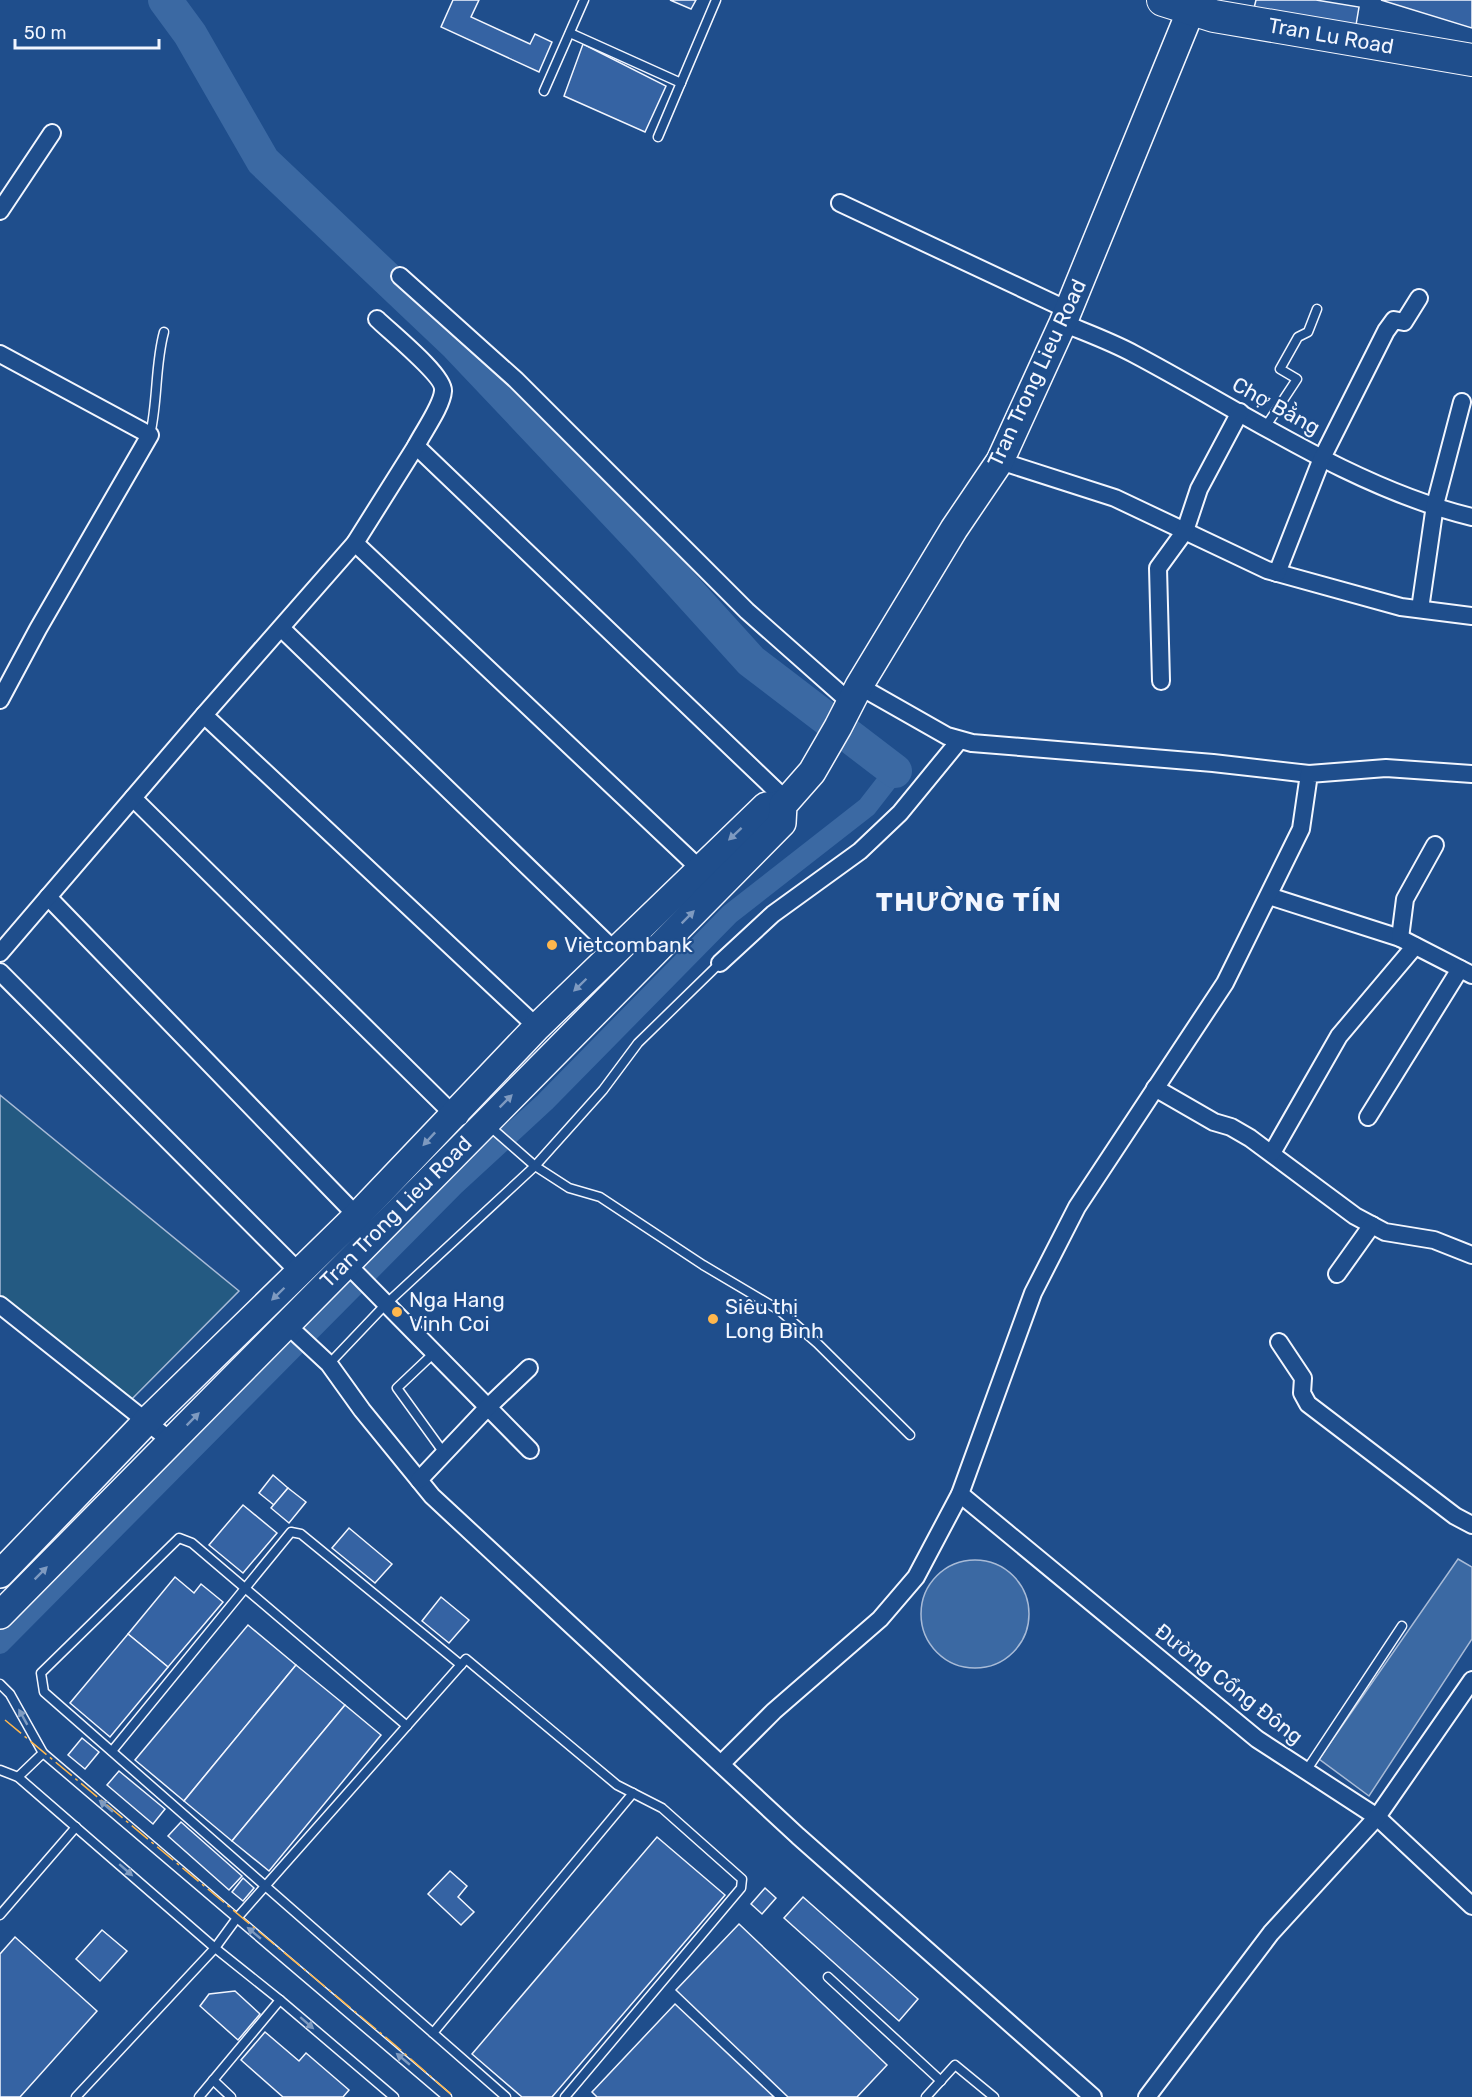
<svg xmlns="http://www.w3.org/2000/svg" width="1472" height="2097" font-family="Rubik,sans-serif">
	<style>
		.green { fill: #245a82; stroke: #a8bbd7; stroke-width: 1.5 }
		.water { fill: #3b69a3; stroke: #a8bbd7; stroke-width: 1.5 }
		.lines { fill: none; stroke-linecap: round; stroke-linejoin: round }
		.canal { stroke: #3b69a3; stroke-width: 20 }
		.river { stroke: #3b69a3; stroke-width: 34 }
		.building { fill: #3563a3; stroke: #f2f6ff; stroke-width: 1.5 }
		.lane-casing { stroke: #f2f6ff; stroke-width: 11 }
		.street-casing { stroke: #f2f6ff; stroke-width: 20 }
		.primary-casing { stroke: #f2f6ff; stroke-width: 30 }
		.highway-casing { stroke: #f2f6ff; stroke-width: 34 }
		.lane { stroke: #1f4e8c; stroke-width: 8 }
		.street { stroke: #1f4e8c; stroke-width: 16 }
		.primary { stroke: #1f4e8c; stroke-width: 27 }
		.highway { stroke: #1f4e8c; stroke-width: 32 }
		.power { stroke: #ffb74d; stroke-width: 1.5; stroke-dasharray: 21 4.5 3 4.5; stroke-linecap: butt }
		.oneway { fill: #7e9ac0 }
		.poi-dot { fill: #ffb74d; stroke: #1f4e8c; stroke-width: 2 }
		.labels { text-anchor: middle; stroke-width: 4.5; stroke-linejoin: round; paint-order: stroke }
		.street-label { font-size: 21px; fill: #f2f6ff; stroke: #1f4e8c }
		.poi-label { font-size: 21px; fill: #f2f6ff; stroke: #1f4e8c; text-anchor: start }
		.district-label { font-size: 27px; font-weight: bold; letter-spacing: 1.5px; fill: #f2f6ff; stroke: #1f4e8c }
	</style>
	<rect width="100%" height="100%" fill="#1f4e8c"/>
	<path class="green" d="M 0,1095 L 239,1291 L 120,1411 L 0,1310 Z"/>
	<g class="water">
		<path d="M 1458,1559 L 1472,1567 L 1472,1639 L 1369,1796 L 1319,1759 Z"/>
		<circle cx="975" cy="1614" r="54"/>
	</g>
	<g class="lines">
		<path class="canal" d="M 0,1644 L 454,1186 L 545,1102 L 730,914 L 867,807 L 895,771"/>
		<path class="river" d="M 165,0 L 190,34 L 263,161 L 457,345 L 645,544 L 751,661 L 895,771"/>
	</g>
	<g class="building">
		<path d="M 453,0 L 479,0 L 471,17 L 530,44 L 535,34 L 552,42 L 539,72 L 441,27 Z"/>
		<path d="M 670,0 L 696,0 L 691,9 Z"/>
		<path d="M 1256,0 L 1316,0 L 1359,7 L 1356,25 L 1254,8 Z"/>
		<path d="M 1381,0 L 1472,0 L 1472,28 Z"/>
		<path d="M 583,44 L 666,86 L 645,132 L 564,96 Z"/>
		<path d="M 273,1475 L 288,1488 L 274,1505 L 259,1493 Z"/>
		<path d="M 288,1488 L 306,1502 L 289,1523 L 271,1508 Z"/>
		<path d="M 243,1505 L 277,1533 L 243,1573 L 209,1545 Z"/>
		<path d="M 349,1528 L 392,1564 L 375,1583 L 332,1548 Z"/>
		<path d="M 175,1577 L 194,1593 L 201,1584 L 223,1602 L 168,1667 L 128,1634 Z"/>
		<path d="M 441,1597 L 469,1620 L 449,1643 L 422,1621 Z"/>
		<path d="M 248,1625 L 296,1665 L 184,1801 L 135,1760 Z"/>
		<path d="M 128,1634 L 168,1667 L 110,1737 L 70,1703 Z"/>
		<path d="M 296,1665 L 345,1705 L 232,1841 L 184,1801 Z"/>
		<path d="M 345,1705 L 381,1735 L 269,1871 L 232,1841 Z"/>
		<path d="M 82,1738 L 99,1752 L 85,1769 L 68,1755 Z"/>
		<path d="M 119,1771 L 165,1809 L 153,1824 L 107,1785 Z"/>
		<path d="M 181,1822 L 242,1876 L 229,1890 L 168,1836 Z"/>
		<path d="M 657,1837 L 725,1895 L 552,2097 L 522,2097 L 472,2054 Z"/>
		<path d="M 450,1871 L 467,1886 L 458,1897 L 474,1912 L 461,1925 L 428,1894 Z"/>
		<path d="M 243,1878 L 254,1888 L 243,1901 L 232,1892 Z"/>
		<path d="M 765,1888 L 776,1898 L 762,1914 L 751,1904 Z"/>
		<path d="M 803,1897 L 918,1999 L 899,2021 L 784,1918 Z"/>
		<path d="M 739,1924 L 887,2065 L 857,2097 L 788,2097 L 676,1990 Z"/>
		<path d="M 102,1930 L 127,1951 L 100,1981 L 76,1959 Z"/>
		<path d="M 15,1937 L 97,2011 L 20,2097 L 0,2097 L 0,1954 Z"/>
		<path d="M 235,1991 L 260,2014 L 238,2040 L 200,2006 L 209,1994 Z"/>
		<path d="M 675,2004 L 774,2097 L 597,2097 L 592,2092 Z"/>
		<path d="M 265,2032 L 299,2061 L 306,2053 L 349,2090 L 343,2097 L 283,2097 L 241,2060 Z"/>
	</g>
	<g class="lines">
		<g class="lane-casing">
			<g id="lane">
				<path d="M 570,33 L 681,83"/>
				<path d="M 544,91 L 584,0"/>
				<path d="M 658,137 L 716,0"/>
				<path d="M 1266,426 L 1297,379 L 1280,369 L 1298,337 L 1308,332 L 1317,309"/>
				<path d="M 150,435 C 158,401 155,364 164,332"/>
				<path d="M 495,1131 L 535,1166 L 569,1188 L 600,1197 L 703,1265 L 779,1310 L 817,1343 L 910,1435"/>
				<path d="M 434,1353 L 397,1388 L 444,1453"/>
				<path d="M 329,1364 L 386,1304 L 535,1166 L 603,1090 L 638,1043 L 720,963"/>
				<path d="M 0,1684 L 10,1694 L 43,1753 L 447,2097"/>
				<path d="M 407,1726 L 192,1543 L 179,1538 L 41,1673 L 44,1692 L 506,2097"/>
				<path d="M 112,1751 L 291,1532 L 301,1534 L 461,1665"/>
				<path d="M 0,1770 L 18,1777 L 215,1948 L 280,2000 L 394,2097"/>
				<path d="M 1306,1771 L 1402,1626"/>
				<path d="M 18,1777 L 43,1753"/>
				<path d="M 0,1915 L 76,1827"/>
				<path d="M 828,1977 L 941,2081"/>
				<path d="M 433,2033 L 633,1793"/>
				<path d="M 213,2080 L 231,2097"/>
				<path d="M 76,2097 L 215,1948 L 237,1918 L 466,1659 L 617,1785 L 662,1808 L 742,1879 L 741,1888 L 565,2097"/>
				<path d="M 199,2097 L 280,2000"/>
				<path d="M 926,2097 L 955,2065 L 994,2097"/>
			</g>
		</g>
		<g class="street-casing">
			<g id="street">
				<path d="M 840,203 L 1068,310"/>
				<path d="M 0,211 L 52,133"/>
				<path d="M 400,276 L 516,380 L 747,611 L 851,703"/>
				<path d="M 377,319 C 389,331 445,376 443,391 C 442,406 423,432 416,446 L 787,801"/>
				<path d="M 1063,323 C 1087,333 1112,342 1134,354 C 1242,411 1353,488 1472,517"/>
				<path d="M 0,354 L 150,435 L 38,629 L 0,700"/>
				<path d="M 1000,461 L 1115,498 L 1267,570 L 1401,607 L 1472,616"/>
				<path d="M 355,543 L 699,868"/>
				<path d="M 1277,573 L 1322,458 L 1386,331 L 1394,320 L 1404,322 L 1419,298"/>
				<path d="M 1420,609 L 1435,505 L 1462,402"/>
				<path d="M 281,628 L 615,951"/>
				<path d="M 1161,681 L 1158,568 L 1185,531 L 1199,489 L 1240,412"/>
				<path d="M 859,686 L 947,736 L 972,743 L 1213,763 L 1309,774"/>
				<path d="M 204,715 L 537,1027"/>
				<path d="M 133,798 L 453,1114 L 460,1117"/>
				<path d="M 1269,896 L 1400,938 L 1472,975"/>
				<path d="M 48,897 L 357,1216"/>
				<path d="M 1400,938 L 1405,899 L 1435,845"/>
				<path d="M 0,953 L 204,715 L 355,543 L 416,446"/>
				<path d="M 720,963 L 773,914 L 860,851 L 900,813 L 959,741"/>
				<path d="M 0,972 L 300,1273"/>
				<path d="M 1155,1088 L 1214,1122 L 1231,1127 L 1250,1138 L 1355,1216 L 1385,1232 L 1434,1240 L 1472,1255"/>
				<path d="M 1368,1117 L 1460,969"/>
				<path d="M 1272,1153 L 1339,1036 L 1415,946"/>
				<path d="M 346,1263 L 530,1450"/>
				<path d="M 1337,1274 L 1372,1225"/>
				<path d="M 0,1305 L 171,1441"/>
				<path d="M 286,1324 L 329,1364 L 362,1410 L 432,1496 L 798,1836 L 1093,2097"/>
				<path d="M 1279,1342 L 1303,1378 L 1302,1393 L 1308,1404 L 1455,1516 L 1472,1525"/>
				<path d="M 419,1480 L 488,1407 L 529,1368"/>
				<path d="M 960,1494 L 1257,1739 L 1377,1817 L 1472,1906"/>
				<path d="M 721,1764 L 774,1711 L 880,1619 L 916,1577 L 960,1494 L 1033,1293 L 1077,1207 L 1225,983 L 1301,829 L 1309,774 L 1386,768 L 1472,774"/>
				<path d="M 1147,2097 L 1271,1933 L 1377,1817 L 1472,1680"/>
			</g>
		</g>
		<g class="primary-casing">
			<g id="primary">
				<path d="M 0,1574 L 145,1423 L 357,1216 L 537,1027 L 766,806 L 783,805"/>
				<path d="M 0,1615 L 782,823 L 783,805 L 812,772 L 838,727 L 859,686 L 954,529 L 1000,461 L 1063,323 L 1191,10"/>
			</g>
		</g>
		<g class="highway-casing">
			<path id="highway" d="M 1163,0 L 1214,16 L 1472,60"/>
		</g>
		<use href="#lane" class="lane"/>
		<use href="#street" class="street"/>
		<use href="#primary" class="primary"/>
		<use href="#highway" class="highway"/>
		<path class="power" d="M 5,1720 L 395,2045 L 454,2097"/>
	</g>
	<defs><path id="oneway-solid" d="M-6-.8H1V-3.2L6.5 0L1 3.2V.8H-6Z" transform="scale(1.5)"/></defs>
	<g class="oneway">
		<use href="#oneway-solid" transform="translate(735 834) rotate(137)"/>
		<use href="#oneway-solid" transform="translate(688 917) rotate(-45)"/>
		<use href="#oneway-solid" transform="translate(580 985) rotate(136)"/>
		<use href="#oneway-solid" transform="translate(506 1101) rotate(-45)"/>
		<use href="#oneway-solid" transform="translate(429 1139) rotate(133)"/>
		<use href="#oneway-solid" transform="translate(278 1294) rotate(136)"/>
		<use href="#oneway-solid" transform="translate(193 1419) rotate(-45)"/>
		<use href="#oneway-solid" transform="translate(41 1573) rotate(-45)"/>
		<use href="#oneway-solid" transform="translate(23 1717) rotate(-119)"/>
		<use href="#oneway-solid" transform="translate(106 1806) rotate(-140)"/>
		<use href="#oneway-solid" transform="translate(126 1870) rotate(41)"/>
		<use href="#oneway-solid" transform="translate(254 1933) rotate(-140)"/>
		<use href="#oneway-solid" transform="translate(307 2023) rotate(41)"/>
		<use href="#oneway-solid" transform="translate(403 2059) rotate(-140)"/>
	</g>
	<g class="poi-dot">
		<circle cx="552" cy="945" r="6"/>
		<circle cx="397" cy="1312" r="6"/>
		<circle cx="713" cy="1319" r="6"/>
	</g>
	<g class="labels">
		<g class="street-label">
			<text transform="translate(1331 36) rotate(10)" y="7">Tran Lu Road</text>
			<text transform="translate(1037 373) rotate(-65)" y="7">Tran Trong Lieu Road</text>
			<text transform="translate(1276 406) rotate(29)" y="7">Chợ Bằng</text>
			<text transform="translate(396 1212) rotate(-45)" y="7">Tran Trong Lieu Road</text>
			<text transform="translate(1229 1684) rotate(38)" y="7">Đường Cổng Đông</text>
		</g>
		<g class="poi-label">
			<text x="564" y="952">Vietcombank</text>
			<text x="409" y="1307">Nga Hang<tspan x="409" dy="24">Vinh Coi</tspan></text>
			<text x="725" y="1314">Siêu thị<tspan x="725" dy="24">Long Bình</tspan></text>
		</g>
		<g class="district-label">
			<text x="969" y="911">THƯỜNG TÍN</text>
		</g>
	</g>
	<path d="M15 39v9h144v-9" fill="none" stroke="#f2f6ff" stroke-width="3"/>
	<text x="24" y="39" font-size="18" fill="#f2f6ff" stroke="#1f4e8c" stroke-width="4.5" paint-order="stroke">50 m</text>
</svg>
